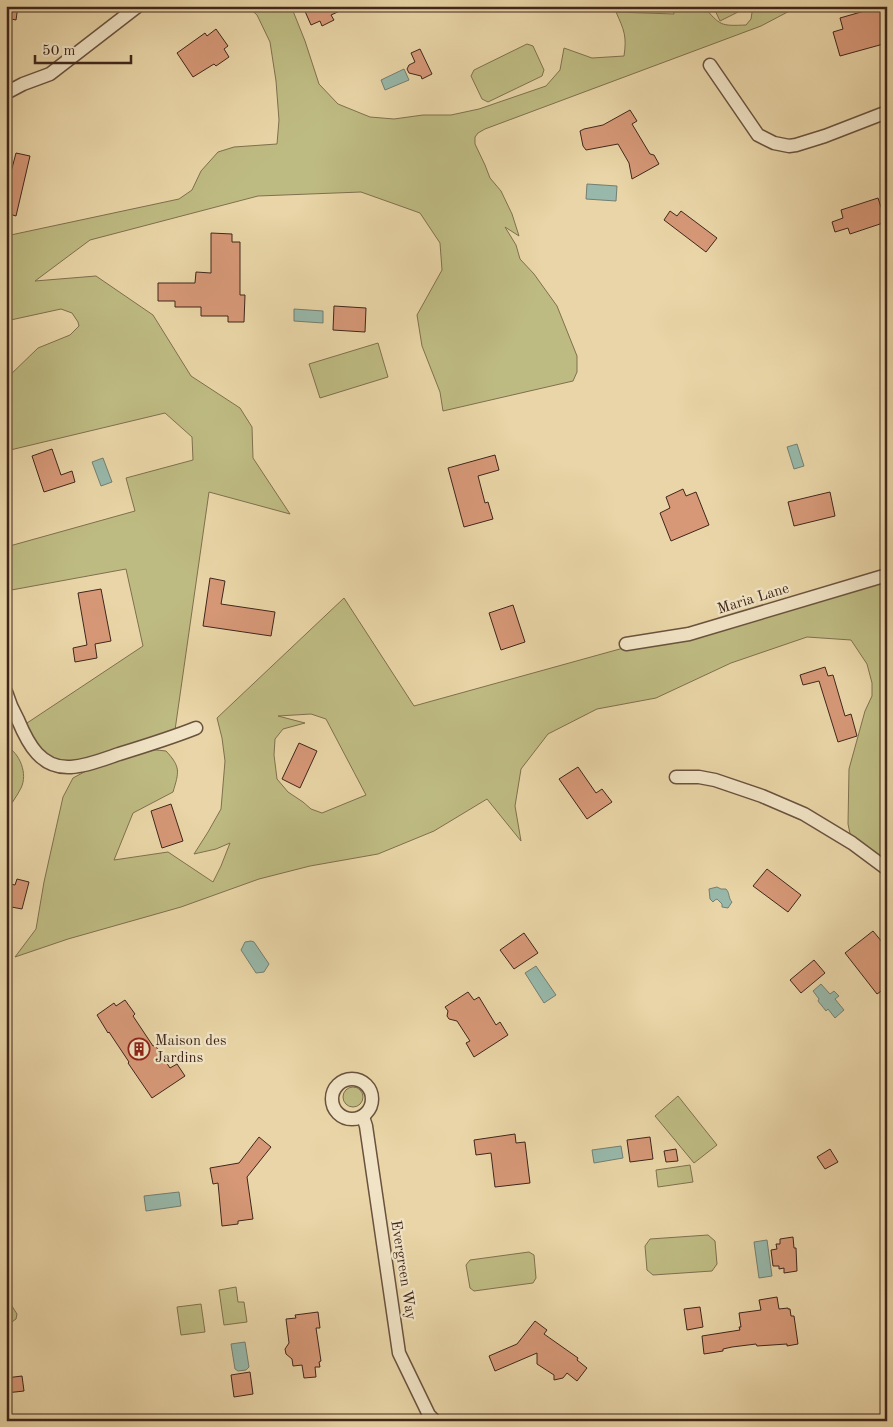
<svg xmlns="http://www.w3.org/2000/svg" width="893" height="1427" font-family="'Old Standard TT',serif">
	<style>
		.green { fill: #bebb82; stroke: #7f704e; fill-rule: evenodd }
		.water { fill: #97b8aa; stroke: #747e71 }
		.building { fill: #d69877; stroke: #40261b }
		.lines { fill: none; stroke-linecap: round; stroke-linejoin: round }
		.minor-casing { stroke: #6a523e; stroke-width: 15 }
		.minor { stroke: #f1e4c6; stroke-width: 12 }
		.labels { text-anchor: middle; stroke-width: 4.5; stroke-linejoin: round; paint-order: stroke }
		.street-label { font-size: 15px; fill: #40261b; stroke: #f1e4c6 }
		.poi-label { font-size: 15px; fill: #40261b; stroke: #f1e4c6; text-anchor: start }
	</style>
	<rect width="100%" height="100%" fill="#e9d5a7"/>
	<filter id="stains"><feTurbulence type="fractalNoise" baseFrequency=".004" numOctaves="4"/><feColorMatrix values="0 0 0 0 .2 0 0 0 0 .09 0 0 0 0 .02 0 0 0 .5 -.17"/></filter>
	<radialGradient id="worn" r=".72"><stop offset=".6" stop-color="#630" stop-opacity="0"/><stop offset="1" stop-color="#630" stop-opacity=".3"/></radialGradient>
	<g class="green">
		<path d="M 247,6 L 291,6 L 305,41 L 319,84 L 338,104 L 370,117 L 394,119 L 423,115 L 451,115 L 479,109 L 546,86 L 560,70 L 564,48 L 592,58 L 624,56 C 627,36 624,30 616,12 L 674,14 L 673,6 L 703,6 C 721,26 720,26 746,25 L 751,19 L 753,6 L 799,6 L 761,26 L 485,129 L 478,133 L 475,137 L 475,144 L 485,165 L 490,178 L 501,191 L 512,214 L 519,236 L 505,227 L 516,245 L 520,259 L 534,274 L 557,306 L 577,356 L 577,372 L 573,381 L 443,411 L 440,392 L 422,346 L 417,315 L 442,270 L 440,243 L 420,213 L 361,192 L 258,196 L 90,240 L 35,281 L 96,276 L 153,315 L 191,376 L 240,408 L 252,427 L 253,458 L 290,514 L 209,492 L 174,737 L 86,765 L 46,762 L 21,727 L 143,646 L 126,569 L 6,591 L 6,547 L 135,511 L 126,478 L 193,460 L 192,437 L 165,413 L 6,451 L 6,379 L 38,348 L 70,335 L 79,326 L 78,322 L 72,313 L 61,309 L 6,321 L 6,236 L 179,199 L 192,190 L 201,171 L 218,152 L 234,147 L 277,144 L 279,120 L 276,81 L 270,42 L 257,15 Z"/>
		<path d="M 713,6 L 750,6 L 720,21 Z"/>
		<path d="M 527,44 L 533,46 L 544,70 L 542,76 L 488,102 L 482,99 L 471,76 L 474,70 Z"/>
		<path d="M 378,343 L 388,377 L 320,398 L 309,364 Z"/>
		<path d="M 887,575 L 887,869 L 852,843 L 848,824 L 849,769 L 865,711 L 872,696 L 872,683 L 867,664 L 851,640 L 807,637 L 731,663 L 656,698 L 597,709 L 548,734 L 521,769 L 515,806 L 521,841 L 487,799 L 434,831 L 378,854 L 310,866 L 259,879 L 181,907 L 68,939 L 15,957 L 36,929 L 44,882 L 63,797 L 73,778 L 86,771 L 147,749 L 166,751 C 181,767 179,772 173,792 L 133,813 L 114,860 L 168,852 L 213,882 L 221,866 L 230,843 L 216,849 L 194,854 L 208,832 L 221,809 L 225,761 L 222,738 L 217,718 L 344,598 L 414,706 ZM 311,714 L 326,719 L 366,795 L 322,813 L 311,809 L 303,802 L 288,792 L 277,779 L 274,755 L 275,739 L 283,729 L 305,723 L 278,716 Z"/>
		<path d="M 6,746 C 20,753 28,774 21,788 C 17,796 11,804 6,812 Z"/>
		<circle cx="353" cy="1097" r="10"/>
		<path d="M 678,1096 L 717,1145 L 694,1163 L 655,1116 Z"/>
		<path d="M 690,1165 L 693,1182 L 658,1187 L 656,1170 Z"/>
		<path d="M 708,1235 L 715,1241 L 717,1264 L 712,1271 L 653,1275 L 647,1270 L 645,1246 L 650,1239 Z"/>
		<path d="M 529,1252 L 534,1255 L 536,1278 L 533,1283 L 474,1291 L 470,1288 L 466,1265 L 470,1260 Z"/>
		<path d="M 236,1287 L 238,1302 L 244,1302 L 247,1322 L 224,1325 L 219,1290 Z"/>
		<path d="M 6,1297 L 17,1314 L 16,1319 L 6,1326 Z"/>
		<path d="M 201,1304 L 205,1332 L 181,1335 L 177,1307 Z"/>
	</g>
	<g class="water">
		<path d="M 404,69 L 409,80 L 385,90 L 381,80 Z"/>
		<path d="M 587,184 L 617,186 L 616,201 L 586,199 Z"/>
		<path d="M 294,309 L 323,311 L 323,323 L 294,321 Z"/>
		<path d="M 797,444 L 804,466 L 794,469 L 787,447 Z"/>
		<path d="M 103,458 L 112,482 L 101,486 L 92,462 Z"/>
		<path d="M 717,887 L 721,889 L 726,889 C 730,893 728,898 732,902 L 728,908 L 722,907 L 722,904 L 717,899 L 715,900 L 713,902 L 710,899 L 709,889 Z"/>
		<path d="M 251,941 L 254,942 L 269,964 L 264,972 L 256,973 L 241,950 L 245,942 Z"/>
		<path d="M 536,966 L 556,995 L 544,1003 L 525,973 Z"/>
		<path d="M 821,984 L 830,994 L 834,991 L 839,996 L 835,999 L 844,1010 L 835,1018 L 828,1009 L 826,1011 L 818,1001 L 819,999 L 813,991 Z"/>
		<path d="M 621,1146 L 623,1158 L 594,1163 L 592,1150 Z"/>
		<path d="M 179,1192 L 181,1206 L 146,1211 L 144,1196 Z"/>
		<path d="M 767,1240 L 772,1276 L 759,1278 L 754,1242 Z"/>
		<path d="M 245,1342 L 249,1367 L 246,1370 L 238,1371 L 235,1369 L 231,1344 Z"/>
	</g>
	<g class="building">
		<path d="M 6,6 L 18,6 L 16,20 L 6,18 Z"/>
		<path d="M 309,6 L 351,6 L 331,15 L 334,20 L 322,26 L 320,21 L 311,25 L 304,9 Z"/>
		<path d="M 882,6 L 887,6 L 887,43 L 840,56 L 833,32 L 843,29 L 840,18 Z"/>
		<path d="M 216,29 L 228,46 L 224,49 L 229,57 L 216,66 L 214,64 L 193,77 L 177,53 L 205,33 L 207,36 Z"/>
		<path d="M 420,49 L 432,74 L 422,79 L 421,76 L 409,73 L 407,69 L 409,65 L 415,62 L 411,53 Z"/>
		<path d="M 630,110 L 637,121 L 632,124 L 650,154 L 654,155 L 659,164 L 632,179 L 629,163 L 618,144 L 586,150 L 583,146 L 580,131 L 584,129 L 603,125 Z"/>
		<path d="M 16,153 L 30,156 L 16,216 L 6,213 L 6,191 Z"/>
		<path d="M 878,198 L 886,222 L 850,234 L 848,228 L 835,232 L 832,222 L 843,218 L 841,210 Z"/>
		<path d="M 670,211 L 677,216 L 681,211 L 717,238 L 706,252 L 664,220 Z"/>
		<path d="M 211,233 L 232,234 L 232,242 L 240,242 L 240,295 L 245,295 L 244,322 L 228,322 L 228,316 L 201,316 L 201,307 L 175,307 L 175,301 L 158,301 L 158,283 L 195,283 L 196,272 L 211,273 Z"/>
		<path d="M 334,306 L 366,308 L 365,332 L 333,330 Z"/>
		<path d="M 52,449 L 61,475 L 72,471 L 75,482 L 44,492 L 32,456 Z"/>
		<path d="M 495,455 L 499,470 L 478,476 L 485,503 L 488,502 L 493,519 L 464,527 L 448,468 Z"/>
		<path d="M 683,489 L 686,496 L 696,492 L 709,525 L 671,541 L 660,513 L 670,508 L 666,497 Z"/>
		<path d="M 830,492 L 835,516 L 794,526 L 788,502 Z"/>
		<path d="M 210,578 L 225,581 L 221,604 L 275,612 L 271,636 L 203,626 Z"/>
		<path d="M 101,589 L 111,641 L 95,644 L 97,658 L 75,662 L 73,648 L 87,645 L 78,593 Z"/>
		<path d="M 513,605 L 525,642 L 501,650 L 489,613 Z"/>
		<path d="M 825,667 L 828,676 L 833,675 L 845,716 L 851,714 L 857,736 L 838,742 L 819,681 L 803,685 L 800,675 Z"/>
		<path d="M 299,743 L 317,751 L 300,788 L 282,779 Z"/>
		<path d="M 578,767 L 596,793 L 602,789 L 612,802 L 587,819 L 559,779 Z"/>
		<path d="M 171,804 L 183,841 L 162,848 L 151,811 Z"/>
		<path d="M 767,869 L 801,895 L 788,912 L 753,886 Z"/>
		<path d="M 17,879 L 29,882 L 22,909 L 6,906 L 6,883 L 15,885 Z"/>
		<path d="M 873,931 L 887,948 L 887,987 L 877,994 L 845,953 Z"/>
		<path d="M 524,933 L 538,953 L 514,969 L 500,950 Z"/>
		<path d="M 814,960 L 825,973 L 801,993 L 790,980 Z"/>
		<path d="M 468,992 L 474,1000 L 479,997 L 496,1025 L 500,1022 L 508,1035 L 474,1057 L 466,1043 L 470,1041 L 457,1021 L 449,1019 L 447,1016 L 448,1011 L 445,1007 Z"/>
		<path d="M 125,1000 L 135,1014 L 133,1016 L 153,1046 L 155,1045 L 170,1068 L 177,1064 L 185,1076 L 152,1098 L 128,1063 L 129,1062 L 109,1032 L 108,1033 L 97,1015 L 114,1003 L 116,1006 Z"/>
		<path d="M 515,1134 L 516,1143 L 525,1142 L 530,1183 L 495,1187 L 491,1153 L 476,1155 L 474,1140 Z"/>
		<path d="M 259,1137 L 271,1147 L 247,1177 L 253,1219 L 238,1221 L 238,1224 L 222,1226 L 218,1183 L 213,1184 L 210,1168 L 239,1163 Z"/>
		<path d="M 650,1137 L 653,1159 L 630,1162 L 627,1140 Z"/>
		<path d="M 676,1149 L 678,1161 L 666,1162 L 664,1151 Z"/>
		<path d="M 830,1149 L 838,1162 L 825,1169 L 817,1157 Z"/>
		<path d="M 793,1237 L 794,1248 L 796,1248 L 797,1271 L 784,1273 L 784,1268 L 779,1269 L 779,1266 L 773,1266 L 771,1250 L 777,1249 L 776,1244 L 780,1244 L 780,1239 Z"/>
		<path d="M 777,1297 L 779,1309 L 788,1308 L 788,1309 L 790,1309 L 791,1316 L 794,1316 L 798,1344 L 787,1346 L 787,1344 L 757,1346 L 756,1344 L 732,1347 L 723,1349 L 723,1351 L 704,1354 L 702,1336 L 740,1330 L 739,1327 L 741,1327 L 739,1313 L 761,1310 L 759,1300 Z"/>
		<path d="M 700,1307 L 703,1327 L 687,1330 L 684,1309 Z"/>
		<path d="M 318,1312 L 320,1328 L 316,1328 L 321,1361 L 319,1362 L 320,1367 L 315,1367 L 316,1377 L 304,1378 L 302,1365 L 293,1366 L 292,1359 L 286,1354 L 285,1349 L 289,1343 L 286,1319 L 296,1318 L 295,1315 Z"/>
		<path d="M 535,1321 L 547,1330 L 544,1334 L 578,1358 L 577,1360 L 587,1368 L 577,1381 L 567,1373 L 563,1378 L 554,1380 L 554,1375 L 537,1364 L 537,1353 L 495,1371 L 489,1356 L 517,1344 Z"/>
		<path d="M 250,1372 L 253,1394 L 234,1397 L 231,1375 Z"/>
		<path d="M 22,1376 L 24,1391 L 6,1393 L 6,1378 Z"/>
	</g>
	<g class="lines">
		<g class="minor-casing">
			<g id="minor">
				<path d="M 710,65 L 758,135 L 774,143 L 789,146 L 796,145 L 825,136 L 887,112"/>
				<path d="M 6,93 L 23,84 L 50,74 L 138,6"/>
				<path d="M 626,644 L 689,634 L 887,575"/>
				<path d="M 6,692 C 9,702 13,711 18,720 C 28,744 41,769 71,767 C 88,766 104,759 119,754 C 145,746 171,738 196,728"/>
				<path d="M 676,777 L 699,777 L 715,780 L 762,796 L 804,814 L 852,843 L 887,869"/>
				<circle cx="352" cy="1099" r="20"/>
				<path d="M 363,1117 L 366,1126 L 399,1353 L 429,1415 L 435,1421"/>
			</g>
		</g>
		<use href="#minor" class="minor"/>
	</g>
	<defs>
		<g id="building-ring" transform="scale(1.125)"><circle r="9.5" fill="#f1e4c6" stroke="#8f2418" stroke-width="1.5"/><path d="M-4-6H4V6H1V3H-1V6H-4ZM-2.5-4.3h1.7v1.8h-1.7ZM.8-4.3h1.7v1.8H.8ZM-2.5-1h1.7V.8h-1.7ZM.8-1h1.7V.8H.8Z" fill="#8f2418"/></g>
	</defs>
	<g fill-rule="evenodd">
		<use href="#building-ring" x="139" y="1049"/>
	</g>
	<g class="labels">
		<g class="street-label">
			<text transform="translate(753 598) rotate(-17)" y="5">Maria Lane</text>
			<text transform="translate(404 1270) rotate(81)" y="5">Evergreen Way</text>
		</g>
		<g class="poi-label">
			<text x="155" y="1045">Maison des<tspan x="155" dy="17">Jardins</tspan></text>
		</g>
	</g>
	<rect width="893" height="1427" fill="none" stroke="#e9d5a7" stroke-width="25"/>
	<rect x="8" y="8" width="878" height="1412" fill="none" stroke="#40261b" stroke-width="2.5"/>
	<rect x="12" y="12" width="868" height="1402" fill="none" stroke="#40261b"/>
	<path d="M35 55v8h96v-8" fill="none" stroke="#40261b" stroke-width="2.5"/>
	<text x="42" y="55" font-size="15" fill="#40261b" stroke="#f1e4c6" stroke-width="4" paint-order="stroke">50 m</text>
	<rect width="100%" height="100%" filter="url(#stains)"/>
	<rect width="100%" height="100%" fill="url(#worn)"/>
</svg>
